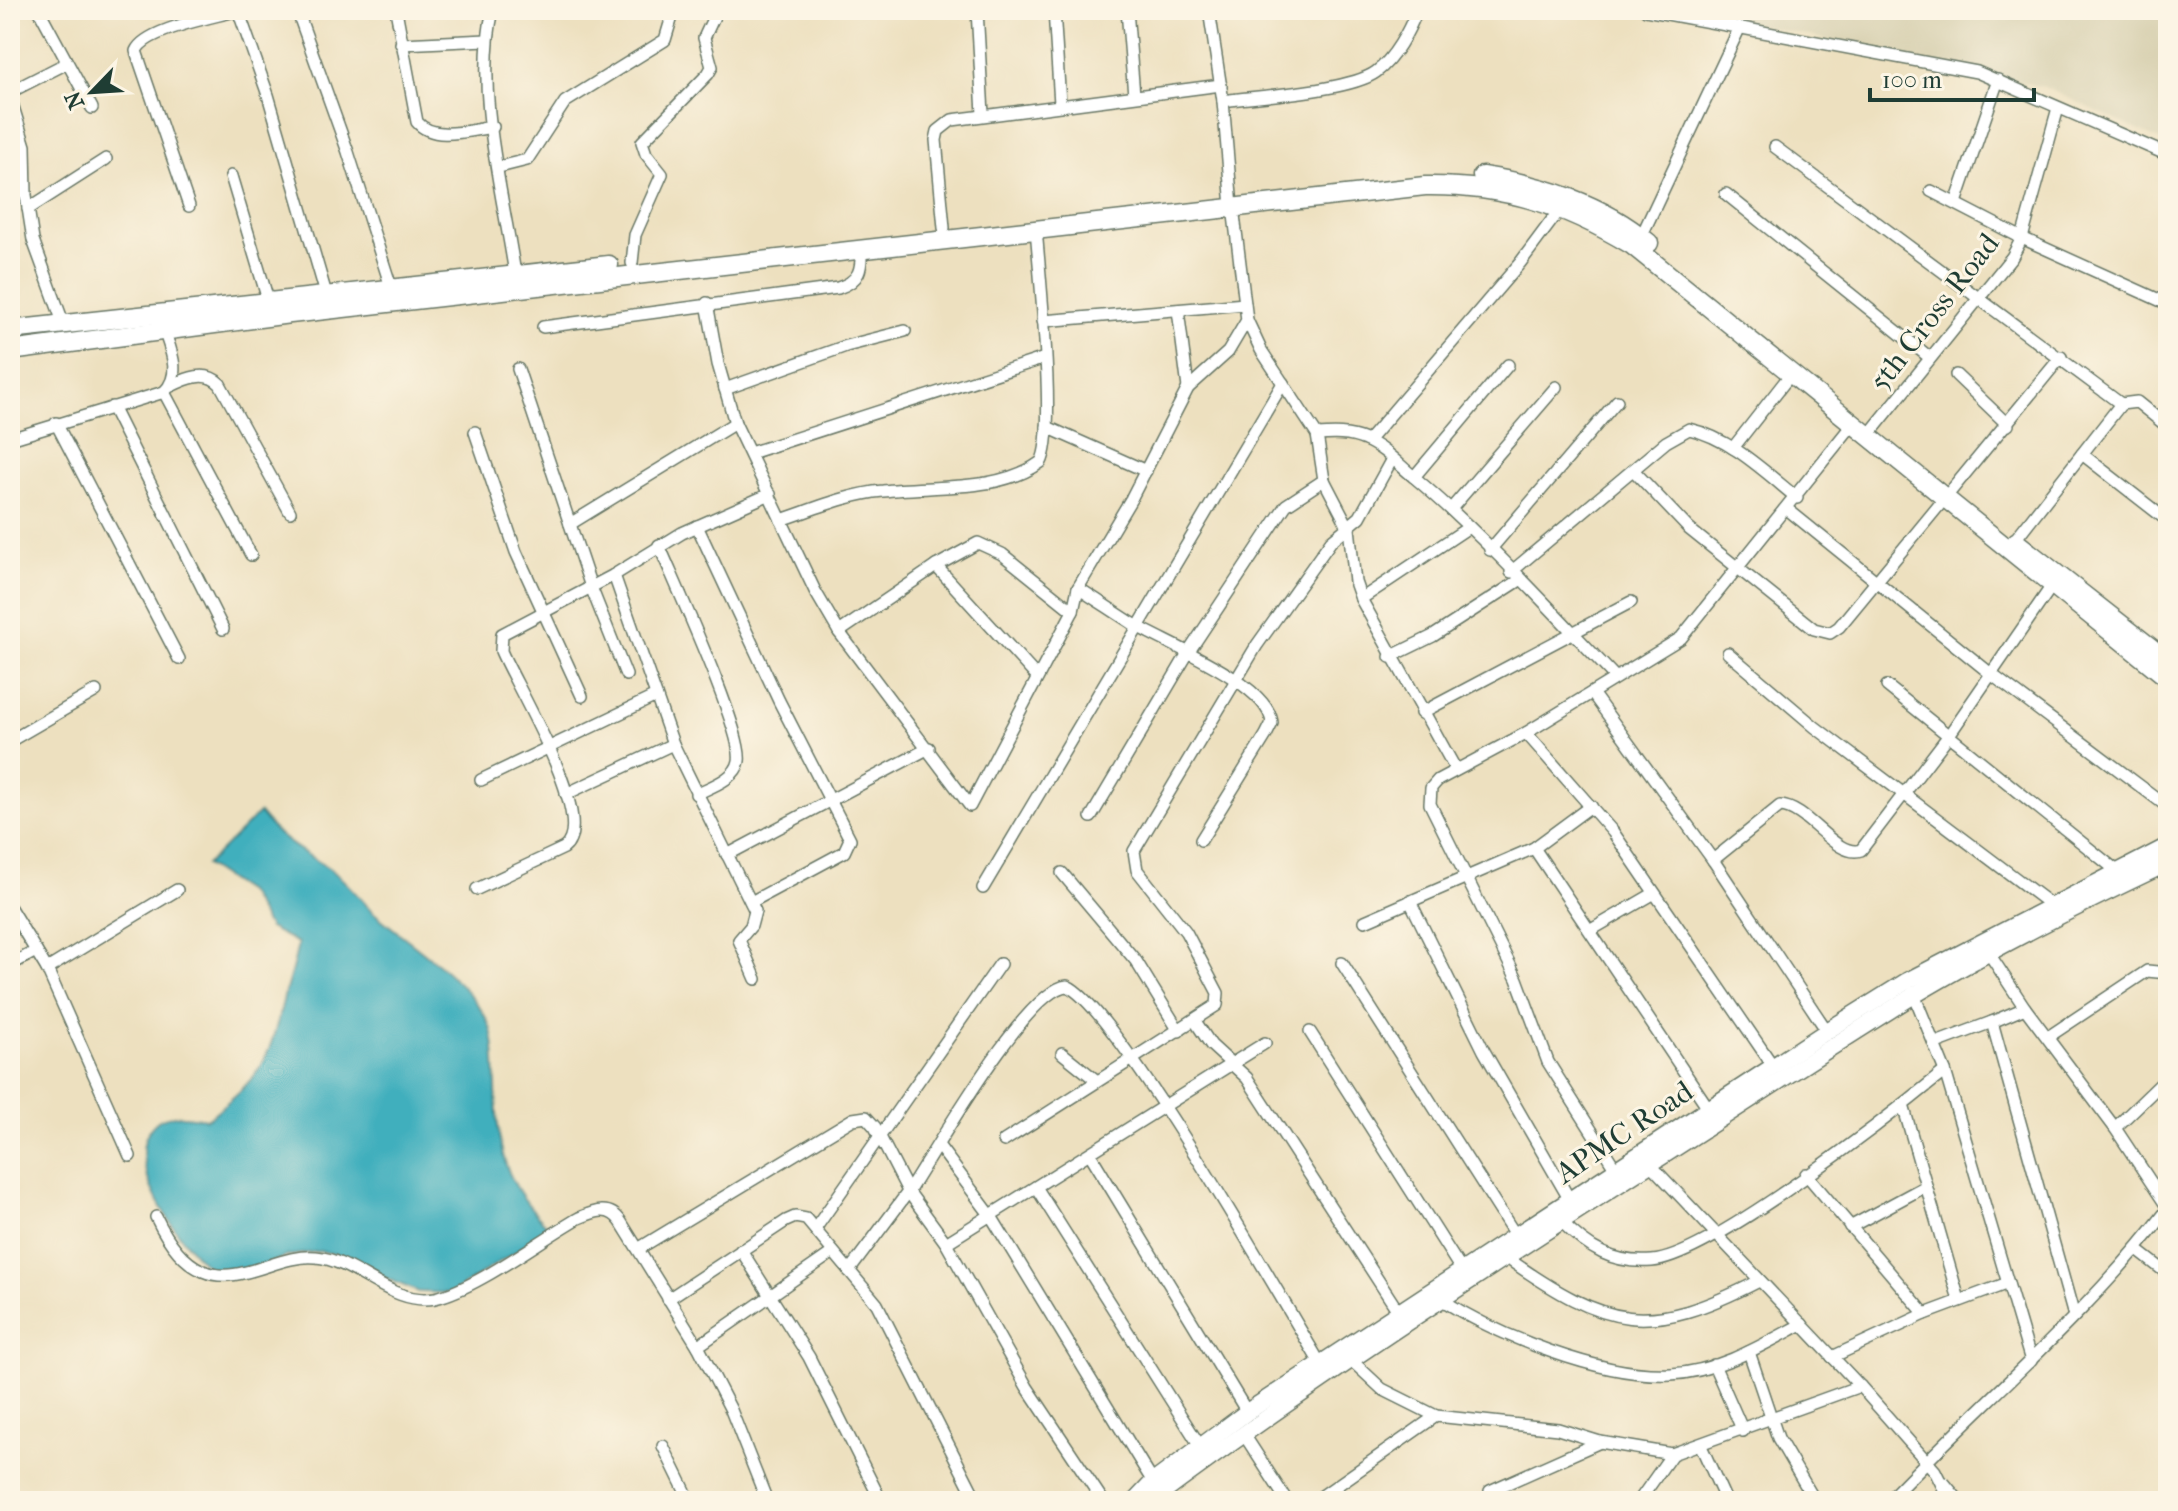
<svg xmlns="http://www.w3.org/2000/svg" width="2178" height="1511" font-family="'IM FELL French Canon',serif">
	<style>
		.built { fill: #d9d2b2 }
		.water { fill: #41afbd; stroke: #307678; stroke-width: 2 }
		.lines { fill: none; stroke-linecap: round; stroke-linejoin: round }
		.street-casing { stroke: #677665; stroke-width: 14 }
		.secondary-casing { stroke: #677665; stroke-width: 19 }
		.primary-casing { stroke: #677665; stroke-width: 21 }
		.street { stroke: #fff; stroke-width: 11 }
		.secondary { stroke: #fff; stroke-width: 16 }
		.primary { stroke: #fff; stroke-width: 18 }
		.labels { text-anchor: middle; stroke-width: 6; stroke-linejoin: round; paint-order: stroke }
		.street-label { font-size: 30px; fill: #1f3d34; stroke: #fcf5e5 }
	</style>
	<rect width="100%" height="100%" fill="#fcf5e5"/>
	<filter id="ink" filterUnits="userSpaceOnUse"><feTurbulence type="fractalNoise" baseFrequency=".0125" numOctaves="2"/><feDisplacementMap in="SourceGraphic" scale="16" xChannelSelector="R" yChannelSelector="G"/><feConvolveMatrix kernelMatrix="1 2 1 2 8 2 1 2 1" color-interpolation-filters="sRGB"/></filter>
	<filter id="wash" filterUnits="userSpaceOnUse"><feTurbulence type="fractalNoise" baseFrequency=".006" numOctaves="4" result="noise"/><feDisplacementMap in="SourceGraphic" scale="32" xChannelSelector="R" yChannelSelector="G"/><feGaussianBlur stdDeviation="1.8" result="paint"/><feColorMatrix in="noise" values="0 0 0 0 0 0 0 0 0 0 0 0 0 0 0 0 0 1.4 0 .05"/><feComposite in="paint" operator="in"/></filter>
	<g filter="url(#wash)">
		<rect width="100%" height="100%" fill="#ede0bf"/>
		<path class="built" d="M 1690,10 L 2168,10 L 2168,144 L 2044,87 Z"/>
		<path class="water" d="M 259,813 C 284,844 298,848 330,869 C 346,880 359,898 373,912 C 408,943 473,982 490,1027 C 496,1044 495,1069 496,1087 C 497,1151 504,1185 551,1229 L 451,1293 L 419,1292 L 383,1277 L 351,1258 L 321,1251 L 287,1256 L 261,1267 L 215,1273 C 185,1250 112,1156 158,1121 C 171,1112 192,1117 207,1119 C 263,1074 267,1066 284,997 C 289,979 295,962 298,943 L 269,928 L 248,893 L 206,865 Z"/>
	</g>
	<g filter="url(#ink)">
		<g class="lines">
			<g class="street-casing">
				<g id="street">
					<path d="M 39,10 L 92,108"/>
					<path d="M 238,10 L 268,95 L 326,294"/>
					<path d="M 297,10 L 348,152 L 391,287"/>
					<path d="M 396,10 L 417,122 C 434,142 470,130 493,127"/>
					<path d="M 493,10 C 474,89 503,193 515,274"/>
					<path d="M 977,10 L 983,114"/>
					<path d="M 1054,10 L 1060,104"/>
					<path d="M 1127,10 L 1134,95"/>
					<path d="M 1209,10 L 1223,101 L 1232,207"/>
					<path d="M 1646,10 L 1977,72 L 2168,155"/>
					<path d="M 401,44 L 487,40"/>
					<path d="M 10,92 L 67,63"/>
					<path d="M 10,97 L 25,146 L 26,195 L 33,240 L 64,325"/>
					<path d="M 1223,101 C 1258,96 1350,91 1376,72 C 1394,59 1409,31 1417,10"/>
					<path d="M 1775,147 L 2121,404"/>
					<path d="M 499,167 L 527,160 L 565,102 L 665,40 L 674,10"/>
					<path d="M 231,176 L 268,300"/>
					<path d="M 1931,191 L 2022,238 L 2168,304"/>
					<path d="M 1726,194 L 1929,357"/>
					<path d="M 1956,203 L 1998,80"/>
					<path d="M 189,206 L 136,51 C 145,29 215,17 238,10"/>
					<path d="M 28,209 L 106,159"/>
					<path d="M 944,228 L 936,140 L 938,131 L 952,120 L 1221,85"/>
					<path d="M 1641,237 L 1739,29"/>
					<path d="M 632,263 L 635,235 L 662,174 L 646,154 L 642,142 L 708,74 L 712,67 L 704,38 L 717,10"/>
					<path d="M 707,303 L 718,364 L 735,423 L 815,591 L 839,632 L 970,806 L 1073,611 L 1078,588 L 1131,499 L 1188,388 L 1228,352 L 1247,320"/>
					<path d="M 1178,310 L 1188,388"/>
					<path d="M 1043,321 L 1245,304"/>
					<path d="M 543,327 L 838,288 C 860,281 862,269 861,248"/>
					<path d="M 518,369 L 591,587 L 626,675"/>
					<path d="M 1956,375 L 2008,425"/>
					<path d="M 171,386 C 187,378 206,370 220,384 L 290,512"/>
					<path d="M 725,389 L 846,346 L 905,331"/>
					<path d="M 164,392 L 251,555"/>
					<path d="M 112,407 L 223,629"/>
					<path d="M 56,423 L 179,659"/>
					<path d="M 1047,427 L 1146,471"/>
					<path d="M 475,432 L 516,552 L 582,696"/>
					<path d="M 1317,435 C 1333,434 1349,433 1365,440 C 1383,447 1399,465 1414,477 C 1486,538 1550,609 1615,677"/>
					<path d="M 1867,437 L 2012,257 L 2022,238 L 2058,108"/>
					<path d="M 10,439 L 164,392 C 183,374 170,349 163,327"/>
					<path d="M 1368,441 L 1520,263 L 1561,208"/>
					<path d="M 1733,448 L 1790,375"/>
					<path d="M 750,453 L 1045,358"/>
					<path d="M 2082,454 L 2168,521"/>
					<path d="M 1635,472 L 1689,529 L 1814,629 L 1830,633 L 1839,627 L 2061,357"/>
					<path d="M 1414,477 L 1508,365"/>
					<path d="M 1324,480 L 1349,528 L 1355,582 L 1361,599"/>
					<path d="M 1451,509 L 1556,387"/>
					<path d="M 1787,509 L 1991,674 L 2168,807"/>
					<path d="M 781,520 C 814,509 849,494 883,491 C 932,485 999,493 1041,462 C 1057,434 1039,270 1036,228"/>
					<path d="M 570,524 L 735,423"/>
					<path d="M 697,526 L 779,701 L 850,839 L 844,852 L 751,902"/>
					<path d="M 2014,541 L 2121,404 L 2137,402 L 2168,427"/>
					<path d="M 659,545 C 674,581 744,733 739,761 C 736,779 710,787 696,794"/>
					<path d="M 1490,550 L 1617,401"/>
					<path d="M 936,566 L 1037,677"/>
					<path d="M 1511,572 L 1666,442 L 1689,429 C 1730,438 1764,471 1797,498"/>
					<path d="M 614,575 L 673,744 L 755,911 L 751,926 L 739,940 L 756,979"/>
					<path d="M 1078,588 C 1097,600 1116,613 1135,625 C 1167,644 1269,684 1272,723 L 1266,735 L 1201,840"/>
					<path d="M 839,632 L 936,566 L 978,543 L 1002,554 L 1073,611"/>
					<path d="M 1728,653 L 1815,727 L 2051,905"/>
					<path d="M 1390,657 L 1433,636 L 1520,580"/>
					<path d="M 1887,686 L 2117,871"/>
					<path d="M 1592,693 L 1713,860 L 1827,1031"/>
					<path d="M 1421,713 L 1631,602"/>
					<path d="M 1526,733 L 1613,832 L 1773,1066"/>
					<path d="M 10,741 L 96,691"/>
					<path d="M 1456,770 L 1361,599 L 1469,527"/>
					<path d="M 481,780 L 656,696"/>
					<path d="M 566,794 L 673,744"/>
					<path d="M 1091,817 L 1188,653 L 1286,505 L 1324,480 L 1317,435 L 1261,350 L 1247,320 L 1233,207"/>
					<path d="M 1534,848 L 1709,1109"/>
					<path d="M 727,855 L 929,748"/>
					<path d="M 1713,860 L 1780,806 C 1808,807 1836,859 1861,850 L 1949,735 L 2051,587"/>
					<path d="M 1062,873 L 1136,961 L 1179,1031"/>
					<path d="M 983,888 L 1283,383"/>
					<path d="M 477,889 L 564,848 C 599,821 515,685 501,651 L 502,634 L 614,575 L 682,533 L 770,494"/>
					<path d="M 1410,901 L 1484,1051 L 1571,1202"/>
					<path d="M 10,908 L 47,969 L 130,1156"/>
					<path d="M 1365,921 L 1534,848 L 1591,806"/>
					<path d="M 1591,930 L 1653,894"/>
					<path d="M 1986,949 L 2025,1008 L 1992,1022 L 2074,1316"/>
					<path d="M 1342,963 L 1516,1236"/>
					<path d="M 10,965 L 36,951"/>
					<path d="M 47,969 L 177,890"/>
					<path d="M 1913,992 L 1945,1071 L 2031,1361"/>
					<path d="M 2025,1008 L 2115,1128 L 2168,1208"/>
					<path d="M 1195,1021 L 1211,1045 L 1247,1078 L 1398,1311"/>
					<path d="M 1310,1032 L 1462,1271"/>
					<path d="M 2048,1037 L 2147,971 L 2168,973"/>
					<path d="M 1936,1043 L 1992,1022"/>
					<path d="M 1062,1053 L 1097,1081"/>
					<path d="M 1903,1105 L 1959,1300"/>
					<path d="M 2115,1128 L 2168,1077"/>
					<path d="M 1004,1141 L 1217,1005 L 1218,993 L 1186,932 L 1137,870 L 1134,851 L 1257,645 L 1331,541 L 1360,517 L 1392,459"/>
					<path d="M 938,1145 L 991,1216 L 1153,1482"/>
					<path d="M 1090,1154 L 1247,1412"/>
					<path d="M 1647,1161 L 1860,1386 L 1935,1471 L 1944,1489 L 1945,1501"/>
					<path d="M 1617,1171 L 1548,1062 L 1517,979 L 1430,804 L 1431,788 L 1438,780 L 1526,733 L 1681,638 L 1852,425"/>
					<path d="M 1806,1174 L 1925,1314"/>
					<path d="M 1036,1187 L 1200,1446"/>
					<path d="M 156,1217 C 166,1238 180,1261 203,1271 C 239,1287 279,1253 316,1257 C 358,1261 391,1306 435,1298 C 476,1289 540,1240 579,1218 C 595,1211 610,1205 621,1222 L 698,1346 L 731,1410 L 767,1501"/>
					<path d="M 1561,1221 C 1588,1249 1613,1264 1652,1261 C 1710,1257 1894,1113 1945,1071"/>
					<path d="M 1850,1227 L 1926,1186"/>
					<path d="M 815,1229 L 1000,964"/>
					<path d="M 946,1243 L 1265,1043"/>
					<path d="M 638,1249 L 853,1119 L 866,1117 L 875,1127 L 908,1191 L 946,1243 L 1027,1387 L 1103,1501"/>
					<path d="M 741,1250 L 809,1357 L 881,1501"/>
					<path d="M 2137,1250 L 2168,1274"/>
					<path d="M 1507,1258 C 1608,1329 1648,1338 1759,1281"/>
					<path d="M 849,1271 C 869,1244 889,1218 908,1192 C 934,1153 1026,989 1067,986 C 1115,1005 1283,1302 1320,1363"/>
					<path d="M 1439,1298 C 1496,1335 1602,1378 1671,1374 C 1718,1372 1761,1346 1802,1324"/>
					<path d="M 668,1299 L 786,1221 L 795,1217 L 806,1219 L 877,1304 L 977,1501"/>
					<path d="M 698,1346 L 832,1253"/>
					<path d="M 1749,1352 L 1778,1438 L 1815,1501"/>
					<path d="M 1832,1357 L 1925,1314 L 2008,1283"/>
					<path d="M 1351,1360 L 1382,1389 L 1436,1416 L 1558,1429 L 1600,1442 L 1672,1454"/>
					<path d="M 1714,1365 L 1743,1431"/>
					<path d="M 1243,1433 L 1287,1501"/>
					<path d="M 663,1446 L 690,1501"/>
					<path d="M 1701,1446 L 1726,1501"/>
					<path d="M 1944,1483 L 1959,1501"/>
					<path d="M 1490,1491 L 1600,1442"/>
					<path d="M 1315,1501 L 1436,1416"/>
					<path d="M 1639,1501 L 1672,1454 L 1860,1386"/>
					<path d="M 1888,1501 C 1981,1403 2086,1317 2168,1209"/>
				</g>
			</g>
			<g class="secondary-casing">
				<g id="secondary">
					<path d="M 1135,1501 L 1153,1482 L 1247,1412 L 1827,1031 L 1907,981 L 2168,846"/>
					<path d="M 1152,1501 C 1311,1382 1479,1274 1647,1166 C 1735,1110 1822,1052 1911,997 C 1994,947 2081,904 2168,863"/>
				</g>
			</g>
			<g class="primary-casing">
				<g id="primary">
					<path d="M 1482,176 C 1542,185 1601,203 1649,243"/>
					<path d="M 10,330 L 609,265"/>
					<path d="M 10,351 L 290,314 L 1425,186 C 1504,185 1564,204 1632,245 L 2168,678"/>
					<path d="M 2016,542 L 2168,661"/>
				</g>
			</g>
			<use href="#street" class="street"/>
			<use href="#secondary" class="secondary"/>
			<use href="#primary" class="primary"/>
		</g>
	</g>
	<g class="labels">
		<g class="street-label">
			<text transform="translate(1934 312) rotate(-52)" y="10">5th Cross Road</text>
			<text transform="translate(1624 1132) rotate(-34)" y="10">APMC Road</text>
		</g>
	</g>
	<rect width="2178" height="1511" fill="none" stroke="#fcf5e5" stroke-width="40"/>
	<g transform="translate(92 92) rotate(245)" stroke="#fcf5e5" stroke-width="6" paint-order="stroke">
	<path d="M0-6L14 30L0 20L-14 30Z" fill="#1f3d34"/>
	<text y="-12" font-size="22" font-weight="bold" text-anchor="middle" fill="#1f3d34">N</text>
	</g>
	<path d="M1870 88v12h164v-12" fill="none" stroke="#1f3d34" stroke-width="4"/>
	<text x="1882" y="88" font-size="24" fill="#1f3d34" stroke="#fcf5e5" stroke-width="6" paint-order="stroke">100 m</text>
</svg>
